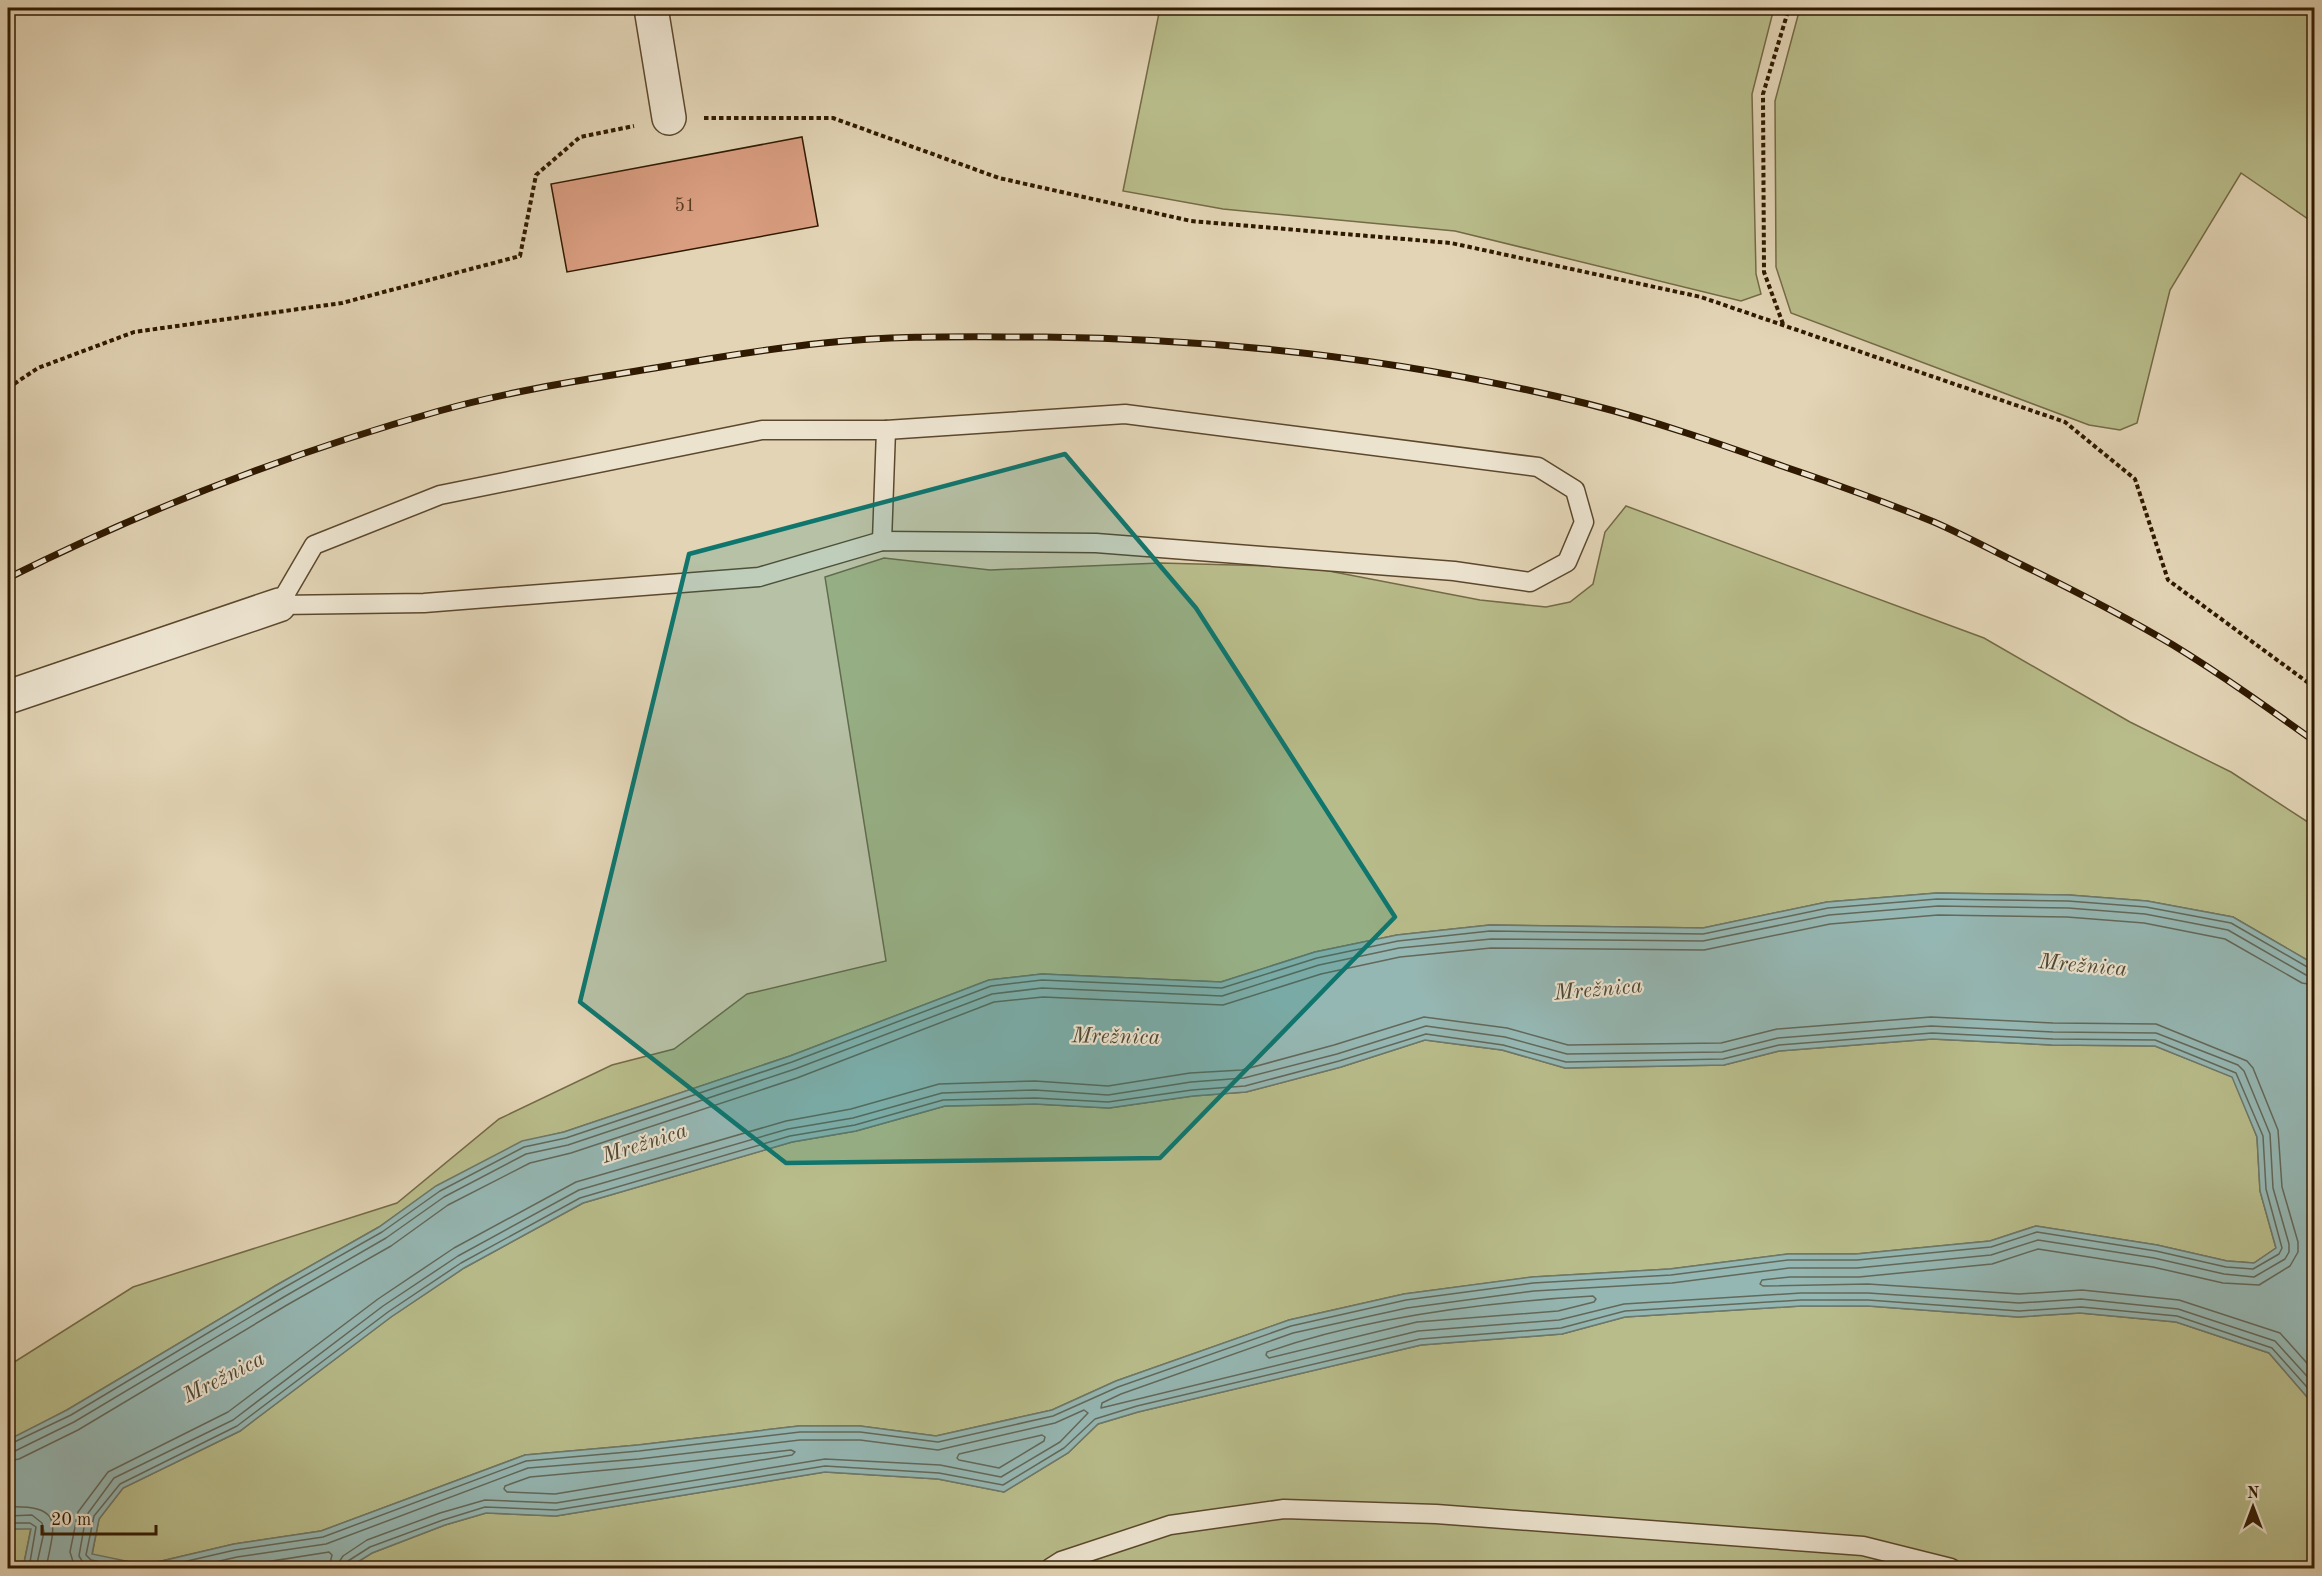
<svg xmlns="http://www.w3.org/2000/svg" width="2322" height="1576" font-family="'Old Standard TT',serif">
	<style>
		.green { fill: #b8bc8a; stroke: #746a45; stroke-width: 1.5 }
		.water { fill: #95b7b3; stroke: #6c786b; stroke-width: 1.5; fill-rule: evenodd }
		.lines { fill: none; stroke-linecap: round; stroke-linejoin: round }
		.shore { stroke: #62685a; stroke-width: 1.5 }
		.building { fill: #d99d80; stroke: #2f1900; stroke-width: 1.5 }
		.service-casing { stroke: #5c482d; stroke-width: 21 }
		.minor-casing { stroke: #5c482d; stroke-width: 36 }
		.path { stroke: #2f1900; stroke-width: 4; stroke-dasharray: 4.5 3; stroke-linecap: butt }
		.service { stroke: #ece3cf; stroke-width: 18 }
		.minor { stroke: #ece3cf; stroke-width: 33 }
		.rail-casing { stroke: #2f1900; stroke-width: 7 }
		.rail { stroke: #ece3cf; stroke-width: 4.5; stroke-dasharray: 14; stroke-linecap: butt }
		.marked { fill: #0f766e; fill-opacity: 0.2; stroke: #0f766e; stroke-width: 4.5; stroke-linejoin: round }
		.labels { text-anchor: middle; stroke-width: 4.5; stroke-linejoin: round; paint-order: stroke }
		.number-label { font-size: 18px; fill: #5a3a20 }
		.water-label { font-size: 22px; font-style: italic; fill: #4e4836; stroke: #ece3cf }
	</style>
	<rect width="100%" height="100%" fill="#e2d4b5"/>
	<filter id="stains"><feTurbulence type="fractalNoise" baseFrequency=".00333" numOctaves="4"/><feColorMatrix values="0 0 0 0 .2 0 0 0 0 .09 0 0 0 0 .02 0 0 0 .5 -.17"/></filter>
	<radialGradient id="worn" r=".72"><stop offset=".6" stop-color="#630" stop-opacity="0"/><stop offset="1" stop-color="#630" stop-opacity=".3"/></radialGradient>
	<g class="green">
		<path d="M 1160,8 L 1774,8 L 1752,94 L 1756,274 L 1761,294 L 1741,301 L 1455,231 L 1223,209 L 1123,191 Z"/>
		<path d="M 1800,8 L 2314,8 L 2314,223 L 2241,173 L 2170,290 L 2137,423 L 2120,430 L 2089,425 L 1791,313 L 1776,267 L 1775,101 Z"/>
		<path d="M 1626,506 L 1984,638 L 2130,722 L 2231,772 L 2314,826 L 2314,964 L 2233,917 L 2147,901 L 2069,895 L 1937,893 L 1827,902 L 1703,928 L 1490,925 L 1397,935 L 1315,952 L 1221,982 L 1042,974 L 989,980 L 790,1056 L 564,1132 L 522,1142 L 437,1186 L 379,1227 L 275,1286 L 67,1410 L 8,1441 L 8,1366 L 133,1287 L 397,1203 L 499,1119 L 612,1065 L 674,1049 L 747,994 L 886,961 L 825,577 L 884,558 L 990,570 L 1160,563 L 1308,567 L 1480,600 L 1546,607 L 1570,602 L 1593,584 L 1605,532 Z"/>
		<path d="M 1932,1039 L 2052,1045 L 2155,1046 L 2233,1077 L 2257,1137 L 2260,1191 L 2276,1248 L 2254,1263 L 2227,1261 L 2157,1245 L 2036,1226 L 1990,1241 L 1856,1254 L 1788,1254 L 1670,1269 L 1533,1277 L 1404,1294 L 1289,1320 L 1116,1381 L 1052,1410 L 936,1436 L 860,1426 L 799,1426 L 638,1445 L 525,1455 L 321,1531 L 234,1544 L 144,1565 L 92,1555 L 99,1519 L 123,1488 L 240,1431 L 391,1317 L 464,1268 L 583,1203 L 792,1142 L 856,1131 L 945,1106 L 1035,1104 L 1109,1108 L 1193,1096 L 1246,1092 L 1341,1067 L 1425,1040 L 1502,1050 L 1565,1068 L 1724,1065 L 1779,1051 Z"/>
		<path d="M 1801,1306 L 1868,1306 L 2018,1317 L 2080,1313 L 2176,1322 L 2269,1353 L 2314,1405 L 2314,1568 L 348,1568 L 372,1553 L 445,1525 L 486,1513 L 556,1516 L 825,1472 L 938,1479 L 1004,1492 L 1068,1453 L 1098,1424 L 1138,1412 L 1421,1345 L 1562,1334 L 1625,1317 Z"/>
		<path d="M 31,1528 L 23,1568 L 8,1568 L 8,1529 Z"/>
	</g>
	<path class="water" d="M 1937,893 L 2069,895 L 2147,901 L 2233,917 L 2314,964 L 2314,1142 L 2312,1148 L 2314,1157 L 2314,1405 L 2269,1353 L 2176,1322 L 2080,1313 L 2018,1317 L 1868,1306 L 1801,1306 L 1625,1317 L 1562,1334 L 1421,1345 L 1138,1412 L 1098,1424 L 1068,1453 L 1004,1492 L 938,1479 L 825,1472 L 556,1516 L 486,1513 L 445,1525 L 372,1553 L 348,1568 L 23,1568 L 31,1529 L 8,1529 L 8,1440 L 67,1410 L 275,1286 L 379,1227 L 436,1186 L 522,1141 L 564,1132 L 790,1056 L 989,980 L 1042,974 L 1221,982 L 1315,952 L 1397,935 L 1490,925 L 1703,928 L 1827,902 ZM 1932,1039 L 2052,1045 L 2155,1046 L 2232,1077 L 2257,1137 L 2260,1191 L 2276,1248 L 2254,1263 L 2227,1261 L 2157,1245 L 2036,1226 L 1990,1241 L 1856,1254 L 1788,1254 L 1670,1269 L 1532,1277 L 1404,1294 L 1289,1320 L 1116,1381 L 1052,1410 L 936,1436 L 860,1426 L 799,1426 L 638,1445 L 525,1455 L 321,1531 L 234,1544 L 145,1565 L 92,1554 L 99,1519 L 123,1488 L 240,1431 L 391,1317 L 464,1268 L 583,1203 L 792,1142 L 856,1131 L 945,1106 L 1035,1104 L 1109,1108 L 1193,1096 L 1246,1092 L 1341,1067 L 1425,1040 L 1502,1050 L 1565,1068 L 1724,1065 L 1779,1051 Z"/>
	<g class="lines">
		<g class="shore">
			<path d="M 1593,1296 L 1596,1299 L 1594,1302 L 1558,1311 L 1417,1322 L 1269,1358 L 1266,1355 L 1267,1352 C 1366,1317 1488,1302 1593,1296 Z"/>
			<path d="M 1042,1435 L 1045,1437 L 1044,1441 L 999,1468 L 959,1460 L 957,1458 L 959,1454 Z"/>
			<path d="M 8,1445 L 71,1415 L 278,1291 L 382,1232 L 440,1191 L 524,1147 L 566,1138 L 792,1062 L 991,986 L 1042,980 L 1222,988 L 1317,958 L 1398,941 L 1490,931 L 1703,934 L 1828,908 L 1937,899 L 2068,901 L 2146,907 L 2231,923 L 2309,968 L 2314,969"/>
			<path d="M 791,1450 L 795,1452 L 792,1455 L 555,1494 L 507,1492 L 504,1489 L 505,1486 L 530,1477 L 640,1467 Z"/>
			<path d="M 8,1452 L 15,1451 L 74,1422 L 282,1298 L 386,1238 L 444,1197 L 526,1154 L 568,1145 L 795,1069 L 992,994 L 1042,988 L 1222,996 L 1319,965 L 1399,948 L 1491,939 L 1703,941 L 1829,915 L 1938,906 L 2068,908 L 2145,914 L 2228,930 L 2306,975 L 2314,976"/>
			<path d="M 8,1461 L 19,1459 L 78,1430 L 287,1305 L 391,1246 L 448,1205 L 530,1163 L 571,1153 L 797,1078 L 994,1002 L 1043,997 L 1223,1005 L 1321,974 L 1400,957 L 1491,948 L 1704,950 L 1830,924 L 1938,915 L 2067,917 L 2144,923 L 2225,939 L 2302,983 L 2314,985"/>
			<path d="M 8,1507 C 64,1505 55,1524 46,1568"/>
			<path d="M 8,1516 L 32,1515 L 42,1523 L 44,1532 L 36,1568"/>
			<path d="M 8,1523 L 30,1523 L 36,1527 L 29,1568"/>
			<path d="M 75,1568 L 70,1552 L 78,1512 L 108,1472 L 228,1412 L 378,1299 L 454,1248 L 576,1182 L 786,1121 L 851,1109 L 939,1084 L 1035,1081 L 1108,1086 L 1190,1073 L 1242,1070 L 1334,1045 L 1424,1017 L 1507,1028 L 1568,1045 L 1721,1043 L 1777,1029 L 1931,1017 L 2053,1023 L 2156,1024 L 2247,1061 L 2253,1068 L 2278,1130 L 2282,1187 L 2298,1242 L 2298,1252 L 2290,1266 L 2259,1285 L 2223,1283 L 2153,1267 L 2038,1249 L 1992,1264 L 1859,1277 L 1790,1277 L 1762,1280 L 1760,1284 L 1763,1286 L 1868,1284 L 2019,1294 L 2082,1290 L 2179,1300 L 2280,1333 L 2314,1371"/>
			<path d="M 93,1568 L 84,1564 L 79,1556 L 86,1516 L 114,1478 L 233,1420 L 383,1306 L 458,1256 L 579,1190 L 788,1129 L 853,1118 L 942,1093 L 1035,1090 L 1108,1095 L 1191,1082 L 1244,1078 L 1337,1054 L 1426,1026 L 1505,1037 L 1567,1054 L 1722,1052 L 1778,1038 L 1931,1026 L 2053,1032 L 2156,1033 L 2238,1065 L 2244,1071 L 2270,1134 L 2273,1188 L 2289,1244 L 2289,1252 L 2285,1259 L 2254,1277 L 2224,1274 L 2154,1258 L 2038,1240 L 1991,1255 L 1857,1268 L 1789,1268 L 1672,1283 L 1534,1291 L 1407,1308 L 1293,1333 L 1121,1394 L 1102,1403 L 1101,1408 L 1418,1331 L 1559,1320 L 1624,1304 L 1801,1293 L 1868,1293 L 2019,1303 L 2081,1299 L 2178,1309 L 2275,1341 L 2314,1384"/>
			<path d="M 130,1568 L 91,1560 L 86,1555 L 94,1516 L 120,1484 L 237,1426 L 388,1312 L 461,1263 L 580,1198 L 790,1136 L 855,1125 L 943,1100 L 1035,1098 L 1108,1102 L 1192,1090 L 1245,1086 L 1339,1061 L 1426,1034 L 1503,1045 L 1566,1062 L 1723,1059 L 1779,1045 L 1932,1033 L 2053,1039 L 2155,1040 L 2236,1073 L 2263,1136 L 2266,1189 L 2282,1248 L 2279,1254 L 2253,1269 L 2226,1267 L 2156,1251 L 2037,1232 L 1991,1247 L 1857,1260 L 1788,1260 L 1671,1275 L 1533,1283 L 1406,1300 L 1291,1326 L 1118,1387 L 1053,1416 L 938,1442 L 860,1432 L 800,1432 L 639,1451 L 526,1461 L 323,1537 L 235,1550 L 157,1568"/>
			<path d="M 189,1568 L 237,1557 L 326,1544 L 528,1468 L 639,1459 L 800,1440 L 860,1440 L 938,1450 L 1055,1423 L 1084,1410 L 1088,1413 L 1060,1442 L 1001,1477 L 940,1465 L 825,1459 L 556,1503 L 485,1500 L 440,1513 L 367,1540 L 343,1556 L 339,1562 L 338,1568"/>
			<path d="M 228,1568 L 329,1552 L 332,1555 L 329,1568"/>
			<path d="M 346,1568 L 348,1561 L 370,1547 L 443,1520 L 485,1507 L 556,1510 L 825,1466 L 939,1473 L 1003,1485 L 1064,1448 L 1095,1419 L 1137,1406 L 1420,1339 L 1561,1328 L 1625,1311 L 1801,1300 L 1868,1300 L 2019,1311 L 2081,1307 L 2177,1316 L 2272,1348 L 2314,1395"/>
		</g>
	</g>
	<path class="building" d="M 802,137 L 818,226 L 567,272 L 551,184 Z"/>
	<g class="lines">
		<g class="service-casing">
			<g id="service">
				<path d="M 1125,414 L 1538,467 L 1575,490 L 1584,522 L 1567,562 L 1530,582 L 1454,571 L 1096,543 L 882,541 L 759,577 L 424,603 L 279,605 L 314,545 L 440,495 L 762,430 L 886,430 Z"/>
				<path d="M 882,541 L 886,430"/>
				<path d="M 1050,1568 L 1061,1561 L 1170,1525 L 1284,1509 L 1436,1514 L 1863,1546 L 1951,1568"/>
			</g>
		</g>
		<g class="minor-casing">
			<g id="minor">
				<path d="M 651,8 L 669,118"/>
				<path d="M 8,697 L 279,605"/>
			</g>
		</g>
		<g class="path">
			<path d="M 704,118 L 833,118 L 999,178 L 1191,221 L 1451,243 L 1701,297 L 2065,422 L 2135,479 L 2168,580 L 2314,687"/>
			<path d="M 1783,324 L 1764,272 L 1763,94 L 1789,8"/>
			<path d="M 8,388 L 38,368 L 134,332 L 342,303 L 520,256 L 536,175 L 580,137 L 634,126"/>
		</g>
		<use href="#service" class="service"/>
		<use href="#minor" class="minor"/>
		<g class="rail-casing">
			<path id="rail" d="M 8,578 C 146,509 290,453 439,411 C 510,391 582,380 655,368 C 711,358 767,349 824,343 C 897,335 970,337 1044,337 C 1227,339 1410,360 1588,404 C 1655,421 1720,444 1785,467 C 1835,484 1885,502 1934,522 C 1964,535 1993,551 2022,565 C 2073,590 2124,616 2173,645 C 2222,675 2268,708 2314,741"/>
		</g>
		<use href="#rail" class="rail"/>
	</g>
	<path class="marked" d="M 1065,454 L 1196,608 L 1395,917 L 1160,1158 L 786,1163 L 580,1002 L 689,554 Z"/>
	<g class="labels">
		<g class="number-label">
			<text x="685" y="211">51</text>
		</g>
		<g class="water-label">
			<text transform="translate(2083 964) rotate(5)" y="8">Mrežnica</text>
			<text transform="translate(1598 988) rotate(-5)" y="8">Mrežnica</text>
			<text transform="translate(1116 1035) rotate(1)" y="8">Mrežnica</text>
			<text transform="translate(644 1142) rotate(-18)" y="8">Mrežnica</text>
			<text transform="translate(223 1376) rotate(-27)" y="8">Mrežnica</text>
		</g>
	</g>
	<rect width="2322" height="1576" fill="none" stroke="#e2d4b5" stroke-width="30"/>
	<rect x="9" y="9" width="2304" height="1558" fill="none" stroke="#2f1900" stroke-width="3"/>
	<rect x="15" y="15" width="2292" height="1546" fill="none" stroke="#2f1900" stroke-width="1.5"/>
	<g transform="translate(2253 1507)" stroke="#ece3cf" stroke-width="4.5" paint-order="stroke">
	<path d="M0-4.5L10 22L0 15L-10 22Z" fill="#2f1900"/>
	<text y="-9" font-size="16" font-weight="bold" text-anchor="middle" fill="#2f1900">N</text>
	</g>
	<path d="M42 1525v9h114v-9" fill="none" stroke="#2f1900" stroke-width="3"/>
	<text x="51" y="1525" font-size="18" fill="#2f1900" stroke="#ece3cf" stroke-width="4.5" paint-order="stroke">20 m</text>
	<rect width="100%" height="100%" filter="url(#stains)"/>
	<rect width="100%" height="100%" fill="url(#worn)"/>
</svg>
